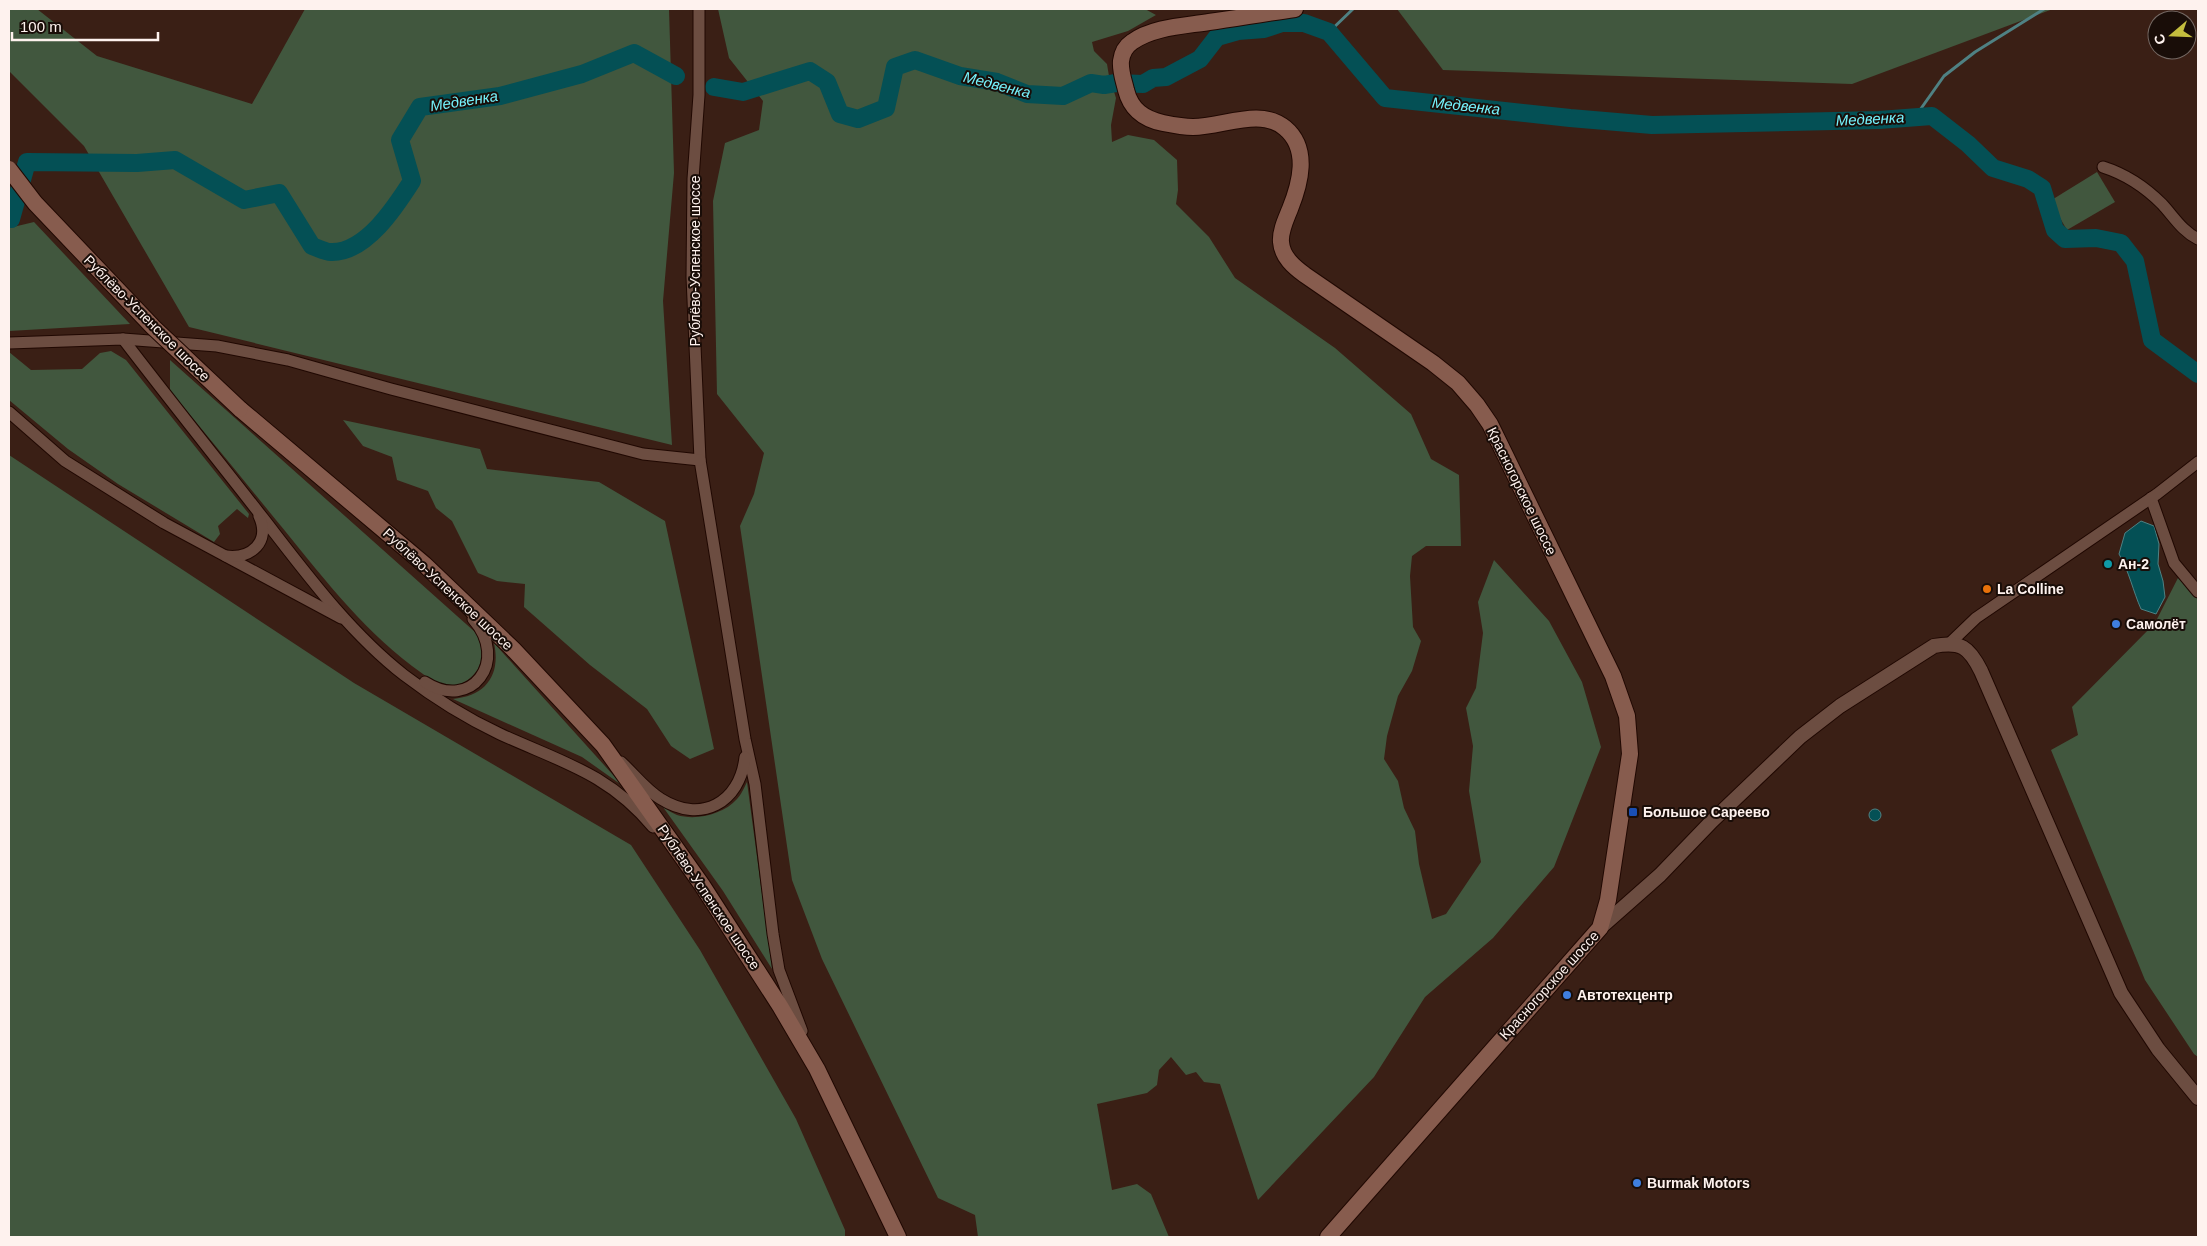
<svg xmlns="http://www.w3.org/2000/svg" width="2207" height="1246" font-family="Helvetica,sans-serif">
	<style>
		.green { fill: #41573e }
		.water { fill: #045055; stroke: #4f8183 }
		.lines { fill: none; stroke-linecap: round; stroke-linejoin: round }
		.stream { stroke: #4f8183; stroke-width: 3 }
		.river { stroke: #045055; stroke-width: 18 }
		.minor-casing { stroke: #200802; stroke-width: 13 }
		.tertiary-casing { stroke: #200802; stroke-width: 16 }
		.secondary-casing { stroke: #200802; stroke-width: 18 }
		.minor { stroke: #6c4d41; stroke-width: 11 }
		.tertiary { stroke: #6c4d41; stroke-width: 14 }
		.secondary { stroke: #875c4e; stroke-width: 16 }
		.secondary-bridge-casing { stroke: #200802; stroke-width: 18; stroke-linecap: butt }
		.secondary-bridge { stroke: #875c4e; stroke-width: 16 }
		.culture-dot { fill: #0f9aa8; stroke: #190d08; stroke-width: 2 }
		.food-dot { fill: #e8710a; stroke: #190d08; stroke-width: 2 }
		.shop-dot { fill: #3f7fe0; stroke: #190d08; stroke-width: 2 }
		.transit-dot { fill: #1a4fb4; stroke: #190d08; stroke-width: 2 }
		.labels { text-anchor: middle; stroke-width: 4; stroke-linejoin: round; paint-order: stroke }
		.street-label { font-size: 14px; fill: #fef2ee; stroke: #190d08 }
		.poi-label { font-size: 14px; font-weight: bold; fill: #fef2ee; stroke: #190d08; text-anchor: start }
		.water-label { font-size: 15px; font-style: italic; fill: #75f2fc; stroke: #190d08 }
	</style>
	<rect width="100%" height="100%" fill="#3a1f15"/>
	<g class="green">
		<path d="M 9,9 L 37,9 L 97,56 L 252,104 L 305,9 L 669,9 L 674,173 L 663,301 L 672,445 L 189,327 L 84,146 L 9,71 Z"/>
		<path d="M 718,9 L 1145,9 L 1156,15 L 1128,31 L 1092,42 L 1094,51 L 1107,64 L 1109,76 L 1116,98 L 1111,125 L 1112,142 L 1128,135 L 1154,140 L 1177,160 L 1178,190 L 1176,204 L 1209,237 L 1235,278 L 1335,348 L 1411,414 L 1431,459 L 1459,475 L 1461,546 L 1426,546 L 1412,556 L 1410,576 L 1413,627 L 1421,641 L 1412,671 L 1398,696 L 1387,736 L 1384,759 L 1398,781 L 1404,808 L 1415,831 L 1419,864 L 1432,919 L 1446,914 L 1481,862 L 1469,791 L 1473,746 L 1466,708 L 1476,688 L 1483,633 L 1478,602 L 1494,560 L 1549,621 L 1582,682 L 1601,747 L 1554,867 L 1493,938 L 1425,997 L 1374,1077 L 1258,1200 L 1220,1084 L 1204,1082 L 1196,1072 L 1186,1075 L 1171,1057 L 1159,1070 L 1157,1085 L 1147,1093 L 1097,1104 L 1112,1190 L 1137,1184 L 1151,1194 L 1169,1237 L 978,1237 L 975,1215 L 938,1198 L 822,959 L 792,880 L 740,526 L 754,494 L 764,453 L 717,394 L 713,201 L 725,143 L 759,130 L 763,101 L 729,58 Z"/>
		<path d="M 1397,9 L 2053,9 L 1852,84 L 1443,70 Z"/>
		<path d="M 2097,172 L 2115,202 L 2067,230 L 2050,201 Z"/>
		<path d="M 34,222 L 130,324 L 9,331 L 9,228 Z"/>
		<path d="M 111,351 L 126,360 L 249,514 L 248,518 L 237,509 L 218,526 L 220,534 L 214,542 L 118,484 L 68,449 L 9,400 L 9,352 L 31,370 L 82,369 L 100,353 Z"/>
		<path d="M 170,360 L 475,632 C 481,642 484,653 480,664 C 475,678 459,689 444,685 C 432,682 422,673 412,666 C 359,626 318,571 276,520 C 241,477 206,434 170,391 Z"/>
		<path d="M 343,420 L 480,449 L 487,469 L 599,482 L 665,521 L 714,749 L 690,759 L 671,746 L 647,709 L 590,665 L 524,607 L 525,584 L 497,581 L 478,573 L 452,521 L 436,508 L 428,491 L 397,480 L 392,457 L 363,446 Z"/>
		<path d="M 9,455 L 354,683 L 631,845 L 700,950 L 796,1119 L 845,1230 L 845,1237 L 9,1237 Z"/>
		<path d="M 2179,576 L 2198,598 L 2198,1057 L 2194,1054 L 2145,980 L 2051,750 L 2078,735 L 2072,707 L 2155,623 Z"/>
		<path d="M 494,643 L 623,786 L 582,757 L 453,699 C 486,696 501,675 494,643 Z"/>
		<path d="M 747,782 L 772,969 L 723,891 L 663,807 C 668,810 672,813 677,815 C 696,821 724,814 737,799 C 741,795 744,788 747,782 Z"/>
	</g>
	<g class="water">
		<path d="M 2141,521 L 2154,526 L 2159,544 L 2158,564 L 2163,581 L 2165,597 L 2156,614 L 2141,609 C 2133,591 2129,571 2119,554 L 2125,533 Z"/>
		<circle cx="1875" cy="815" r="6"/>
	</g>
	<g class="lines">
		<g class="stream">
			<path d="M 1329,32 L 1353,9"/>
			<path d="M 1915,117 L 1944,76 L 1975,52 L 2044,9"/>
		</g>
		<g class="river">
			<path d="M 714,87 L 743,92 L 810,71 L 827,82 L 840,114 L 858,119 L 886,108 L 895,67 L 915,60 L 960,76 L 997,82 L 1027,94 L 1063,96 L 1091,83 L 1104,85 L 1116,83 L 1143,84 L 1153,78 L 1166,77 L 1200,59 L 1217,37 L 1238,31 L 1264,29 L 1282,23 L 1304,23 L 1329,32 L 1385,98 L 1570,118 L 1652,125 L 1879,120 L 1932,116 L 1968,144 L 1993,168 L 2028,179 L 2042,188 L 2055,230 L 2065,239 L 2096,238 L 2121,243 L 2135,261 L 2152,340 L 2198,374"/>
			<path d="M 9,219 L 11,219 L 27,162 L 137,163 L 175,160 L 244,200 L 279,193 L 312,246 C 318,248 325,252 331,252 C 366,253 396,206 412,181 L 400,140 L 420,107 L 500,96 L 582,74 L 634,53 L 676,76"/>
		</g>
		<g class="minor-casing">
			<g id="minor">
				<path d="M 699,9 L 699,95 L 693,179 L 692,277 L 700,460 L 745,739 L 755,784 L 773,934 L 779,970 L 802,1031"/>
				<path d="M 2103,167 C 2125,174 2146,188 2162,204 C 2174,217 2182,231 2198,239"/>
				<path d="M 123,339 C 169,399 216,458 263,518 C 305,572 349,632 404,675 C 434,698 466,718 500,734 C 561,762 608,773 653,827"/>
				<path d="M 9,343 L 123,339 L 217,346 L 288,360 L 391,389 L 643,454 L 700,460"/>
				<path d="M 9,412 L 65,461 L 164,523 L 341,618"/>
				<path d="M 2151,498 L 2174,563 L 2198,592"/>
				<path d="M 226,556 C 251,559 271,542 259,516"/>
				<path d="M 1950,643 L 1976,618 L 2157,494 L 2198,462"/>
				<path d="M 425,682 C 471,712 510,661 473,619"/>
				<path d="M 621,762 C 634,774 646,790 661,799 C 701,824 740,803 745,757"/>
			</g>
		</g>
		<g class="tertiary-casing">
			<path id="tertiary" d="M 1600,928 L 1660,875 L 1712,821 L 1800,737 L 1840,706 L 1934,646 C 1961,641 1969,647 1981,671 L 2121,993 L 2158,1049 L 2198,1098"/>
		</g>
		<g class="secondary-casing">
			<g id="secondary">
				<path d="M 1295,9 C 1266,13 1237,18 1209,22 C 1184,26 1153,27 1132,42 C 1126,46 1122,53 1121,61 C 1120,71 1124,81 1126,90 C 1131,110 1144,119 1163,123 C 1173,125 1183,127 1193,127 C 1223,127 1260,107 1285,128 C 1310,149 1300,184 1290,209 C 1286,219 1280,231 1281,242 C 1282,257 1294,267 1305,275 L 1433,363 L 1458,383 L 1477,405 L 1490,424 L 1613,676 L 1627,716 L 1630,754 L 1608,900 L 1600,928 L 1328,1237"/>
				<path d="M 240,409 L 424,564 L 513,649 L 603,745 L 702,885 L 780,1006 L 817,1069 L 898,1237"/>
			</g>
		</g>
		<use href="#minor" class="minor"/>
		<use href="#tertiary" class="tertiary"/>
		<use href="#secondary" class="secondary"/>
		<g class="secondary-bridge-casing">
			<path id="secondary-bridge" d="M 9,169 L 35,203 L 153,327 L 240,409"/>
		</g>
		<use href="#secondary-bridge" class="secondary-bridge"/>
	</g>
	<circle class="culture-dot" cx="2108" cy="564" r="5"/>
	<circle class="food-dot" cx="1987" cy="589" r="5"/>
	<g class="shop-dot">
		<circle cx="2116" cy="624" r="5"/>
		<circle cx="1567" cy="995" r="5"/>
		<circle cx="1637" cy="1183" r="5"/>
	</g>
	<rect class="transit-dot" x="1628" y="807" width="10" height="10" rx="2.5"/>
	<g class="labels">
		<g class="street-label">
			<text transform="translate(695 261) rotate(-90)" y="5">Рублёво-Успенское шоссе</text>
			<text transform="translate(147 318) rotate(45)" y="5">Рублёво-Успенское шоссе</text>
			<text transform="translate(1522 491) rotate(64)" y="5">Красногорское шоссе</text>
			<text transform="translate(448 589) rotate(43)" y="5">Рублёво-Успенское шоссе</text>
			<text transform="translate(709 897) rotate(56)" y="5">Рублёво-Успенское шоссе</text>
			<text transform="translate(1549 985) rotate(-48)" y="5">Красногорское шоссе</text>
		</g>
		<g class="poi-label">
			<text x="2118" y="569">Ан-2</text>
			<text x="1997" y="594">La Colline</text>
			<text x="2126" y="629">Самолёт</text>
			<text x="1643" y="817">Большое Сареево</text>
			<text x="1577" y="1000">Автотехцентр</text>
			<text x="1647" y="1188">Burmak Motors</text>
		</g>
		<g class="water-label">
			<text transform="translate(997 85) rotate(14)" y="5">Медвенка</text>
			<text transform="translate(464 101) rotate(-9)" y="5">Медвенка</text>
			<text transform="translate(1466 106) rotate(6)" y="5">Медвенка</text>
			<text transform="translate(1870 119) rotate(-3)" y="5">Медвенка</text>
		</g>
	</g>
	<rect width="2207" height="1246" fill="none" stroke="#fef2ee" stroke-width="20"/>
	<g transform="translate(2172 35) rotate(251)"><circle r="24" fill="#190d08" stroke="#756964"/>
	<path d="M0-4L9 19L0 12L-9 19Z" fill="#c4bd3e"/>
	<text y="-8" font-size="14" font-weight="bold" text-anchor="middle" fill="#fef2ee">С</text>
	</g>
	<path d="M12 32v8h146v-8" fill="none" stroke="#fef2ee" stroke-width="2.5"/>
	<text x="20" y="32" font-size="15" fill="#fef2ee" stroke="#190d08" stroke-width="4" paint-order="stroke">100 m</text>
</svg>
